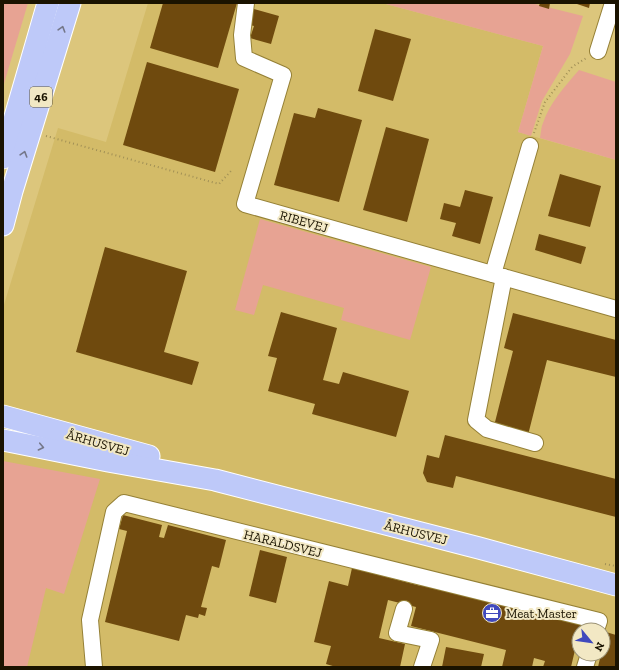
<svg xmlns="http://www.w3.org/2000/svg" width="619" height="670" font-family="'Zilla Slab',serif">
	<style>
		.built { fill: #d3bb68; fill-rule: evenodd }
		.green { fill: #e7a393 }
		.building { fill: #6f4a0e }
		.lines { fill: none; stroke-linecap: round; stroke-linejoin: round }
		.minor-casing { stroke: #958036; stroke-width: 18 }
		.major-casing { stroke: #fff; stroke-width: 23 }
		.path { stroke: #a19056; stroke-width: 2; stroke-dasharray: 1 3; stroke-linecap: butt }
		.minor { stroke: #fff; stroke-width: 16 }
		.major { stroke: #bec9f9; stroke-width: 21 }
		.oneway { stroke: #747789 }
		.labels { text-anchor: middle; stroke-width: 4; stroke-linejoin: round; paint-order: stroke }
		.shield { fill: #f2e8c4; stroke: #5b533b; stroke-width: 1 }
		.shield-label { font-size: 12px; font-weight: bold; fill: #1a1300 }
		.street-label { font-size: 13px; fill: #1a1300; stroke: #f2e8c4 }
		.poi-label { font-size: 13px; fill: #1a1300; stroke: #f2e8c4; text-anchor: start }
	</style>
	<rect width="100%" height="100%" fill="#dcc67c"/>
	<path class="built" d="M 148,3 L 382,3 L 543,46 L 518,132 L 616,160 L 616,667 L 3,667 L 3,308 L 58,128 L 106,142 ZM 579,630 L 603,630 L 603,654 L 579,654 Z"/>
	<g class="green">
		<path d="M 3,3 L 28,3 L 3,87 Z"/>
		<path d="M 382,3 L 531,3 L 583,16 L 570,54 L 542,101 L 531,136 L 518,132 L 543,46 Z"/>
		<path d="M 579,70 L 616,82 L 616,160 L 540,138 C 541,133 541,127 543,123 C 549,104 566,85 579,70 Z"/>
		<path d="M 260,219 L 431,267 L 410,340 L 341,320 L 344,308 L 263,285 L 254,315 L 235,310 Z"/>
		<path d="M 3,461 L 100,479 L 64,594 L 46,588 L 27,667 L 3,667 Z"/>
	</g>
	<g class="building">
		<path d="M 163,3 L 237,3 L 218,68 L 150,48 Z"/>
		<path d="M 540,3 L 550,3 L 549,9 L 539,6 Z"/>
		<path d="M 574,3 L 590,3 L 589,8 Z"/>
		<path d="M 254,9 L 279,16 L 271,44 L 250,38 L 254,26 L 250,25 Z"/>
		<path d="M 375,29 L 411,39 L 393,101 L 358,91 Z"/>
		<path d="M 147,62 L 239,89 L 215,172 L 123,145 Z"/>
		<path d="M 318,108 L 362,120 L 339,202 L 274,185 L 294,113 L 315,118 Z"/>
		<path d="M 386,127 L 429,139 L 407,222 L 363,210 Z"/>
		<path d="M 560,174 L 601,186 L 590,227 L 548,216 Z"/>
		<path d="M 465,190 L 493,197 L 480,244 L 452,236 L 456,223 L 440,219 L 444,203 L 460,207 Z"/>
		<path d="M 539,234 L 586,247 L 581,264 L 535,250 Z"/>
		<path d="M 105,247 L 187,271 L 164,352 L 199,362 L 192,385 L 76,352 Z"/>
		<path d="M 281,312 L 337,328 L 323,380 L 339,384 L 343,372 L 409,391 L 396,437 L 312,414 L 315,404 L 268,391 L 277,358 L 268,356 Z"/>
		<path d="M 513,313 L 616,340 L 616,377 L 547,360 L 528,435 L 494,426 L 513,351 L 504,348 Z"/>
		<path d="M 445,435 L 616,479 L 616,517 L 456,476 L 453,488 L 427,482 L 423,473 L 427,455 L 439,458 Z"/>
		<path d="M 123,515 L 162,525 L 159,537 L 164,538 L 168,525 L 226,540 L 219,568 L 212,566 L 201,607 L 207,608 L 205,616 L 199,614 L 198,618 L 186,615 L 179,641 L 105,622 L 127,531 L 119,529 Z"/>
		<path d="M 260,550 L 287,557 L 276,603 L 249,596 Z"/>
		<path d="M 352,568 L 421,586 L 422,584 L 581,624 L 580,630 L 579,630 L 579,633 L 571,667 L 543,667 L 545,661 L 534,658 L 532,667 L 502,667 L 506,650 L 411,626 L 416,607 L 388,600 L 379,638 L 405,644 L 400,667 L 336,667 L 326,664 L 331,646 L 314,642 L 329,581 L 348,586 Z"/>
		<path d="M 606,632 L 616,635 L 616,667 L 598,667 L 601,654 L 603,654 L 603,646 Z"/>
		<path d="M 446,647 L 484,654 L 481,667 L 442,667 Z"/>
	</g>
	<g class="lines">
		<g class="minor-casing">
			<g id="minor">
				<path d="M 246,3 L 242,35 L 244,58 L 283,75 L 245,204 L 616,309"/>
				<path d="M 598,51 L 613,3"/>
				<path d="M 493,274 L 530,146"/>
				<path d="M 504,277 L 476,420 L 487,429 L 535,443"/>
				<path d="M 404,609 L 397,633 L 431,640 L 422,667"/>
				<path d="M 94,667 L 90,620 L 114,512 L 124,503 L 599,621 L 596,630"/>
				<path d="M 585,667 L 589,654"/>
			</g>
		</g>
		<g class="major-casing">
			<g id="major">
				<path d="M 3,158 L 48,3"/>
				<path d="M 3,225 L 12,191 L 70,3"/>
				<path d="M 3,416 L 149,456"/>
				<path d="M 3,440 L 108,461 L 215,480 L 479,548 L 616,585"/>
			</g>
		</g>
		<g class="path">
			<path d="M 534,133 L 545,102 L 572,67 L 588,57"/>
			<path d="M 46,136 L 219,184 L 231,171"/>
			<path d="M 605,564 L 616,566"/>
		</g>
		<use href="#minor" class="minor"/>
		<use href="#major" class="major"/>
	</g>
	<defs><path id="oneway-chevron" d="M-2-3.5L2.5 0L-2 3.5" fill="none" stroke-width="1.6" stroke-linecap="round" stroke-linejoin="round"/></defs>
	<g class="oneway">
		<use href="#oneway-chevron" transform="translate(62 29) rotate(-73)"/>
		<use href="#oneway-chevron" transform="translate(24 154) rotate(-73)"/>
		<use href="#oneway-chevron" transform="translate(41 447) rotate(12)"/>
	</g>
	<defs>
		<g id="office-disc" transform="scale(1)"><circle r="9.5" fill="#4049bd" stroke="#f2e8c4"/><path d="M-6-3h4V-5.5h4V-3h4V5H-6ZM-1-4.5V-3h2v-1.5ZM-6 0V1H6V0Z" fill="#fff"/></g>
	</defs>
	<g fill-rule="evenodd">
		<use href="#office-disc" x="492" y="613"/>
	</g>
	<g class="labels">
		<rect class="shield" x="30" y="87" width="22" height="20" rx="3"/>
		<g class="shield-label">
			<text x="41" y="101">46</text>
		</g>
		<g class="street-label">
			<text transform="translate(304 221) rotate(16)" y="5">RIBEVEJ</text>
			<text transform="translate(98 442) rotate(16)" y="5">ÅRHUSVEJ</text>
			<text transform="translate(416 532) rotate(14)" y="5">ÅRHUSVEJ</text>
			<text transform="translate(283 543) rotate(14)" y="5">HARALDSVEJ</text>
		</g>
		<g class="poi-label">
			<text x="506" y="618">Meat Master</text>
		</g>
	</g>
	<rect width="619" height="670" fill="none" stroke="#1a1300" stroke-width="8"/>
	<g transform="translate(591 642) rotate(119)"><circle r="19" fill="#f2e8c4" stroke="#9c9376"/>
	<path d="M0-3L7 15L0 10L-7 15Z" fill="#4049bd"/>
	<text y="-6" font-size="11" font-weight="bold" text-anchor="middle" fill="#1a1300">N</text>
	</g>
</svg>
